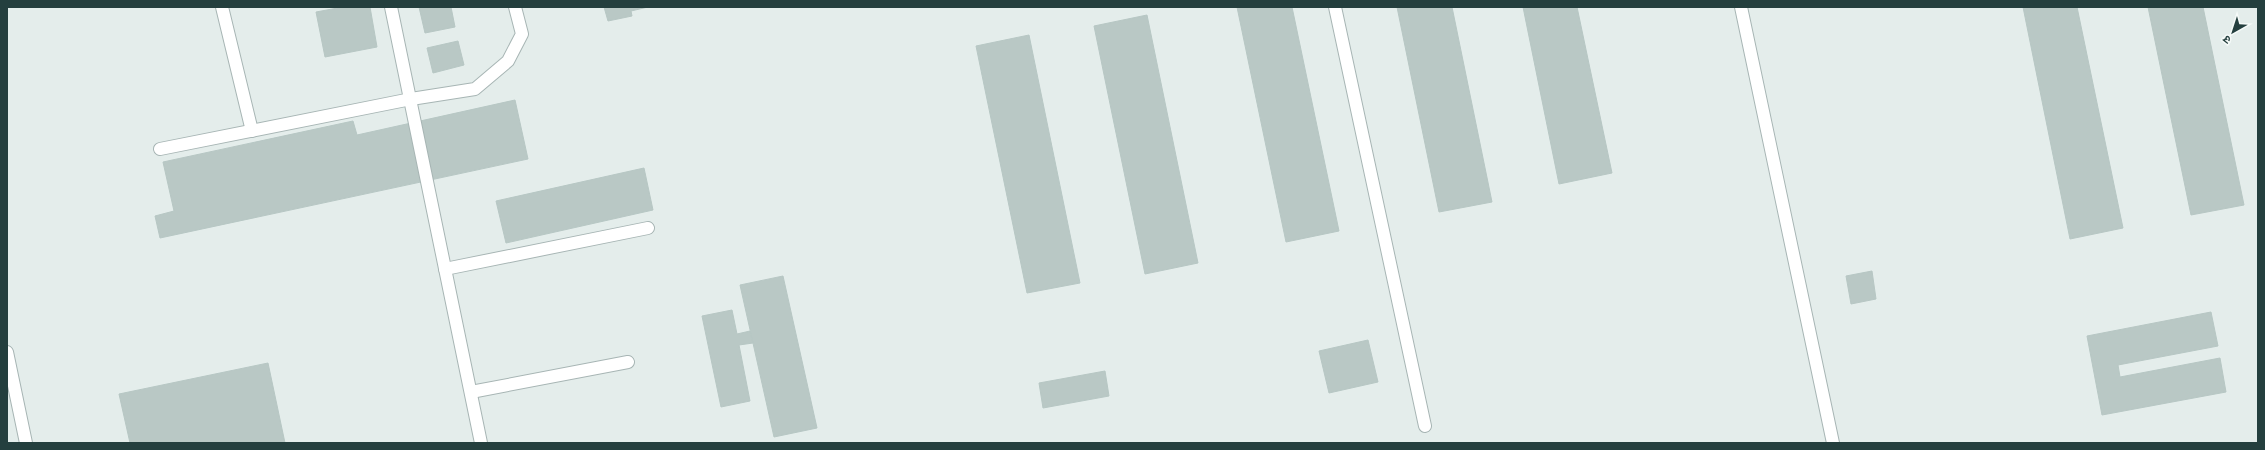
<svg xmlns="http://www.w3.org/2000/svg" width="2265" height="450" font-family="Ubuntu,'Noto Sans Devanagari',sans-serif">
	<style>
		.building { fill: #b9c8c5; stroke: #b7c7c4 }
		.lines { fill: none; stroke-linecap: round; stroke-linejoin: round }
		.service-casing { stroke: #a7b5b4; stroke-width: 14 }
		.service { stroke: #fff; stroke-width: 12 }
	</style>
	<rect width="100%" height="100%" fill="#e4edeb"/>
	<g class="building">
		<path d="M 343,7 L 370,7 L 377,47 L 325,57 L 316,12 Z"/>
		<path d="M 419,7 L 451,7 L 455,27 L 425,33 Z"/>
		<path d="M 604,7 L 648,7 L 631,11 L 632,16 L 608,21 Z"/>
		<path d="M 1237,7 L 1292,7 L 1339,231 L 1286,242 Z"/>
		<path d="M 1397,7 L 1452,7 L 1492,202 L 1439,212 Z"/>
		<path d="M 1523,7 L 1577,7 L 1612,173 L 1559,184 Z"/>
		<path d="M 2023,7 L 2077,7 L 2123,228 L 2070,239 Z"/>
		<path d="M 2148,7 L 2203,7 L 2244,205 L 2191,215 Z"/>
		<path d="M 1147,15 L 1198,263 L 1145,274 L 1094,26 Z"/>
		<path d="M 1029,35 L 1080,283 L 1027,293 L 976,46 Z"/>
		<path d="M 458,41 L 464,65 L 433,73 L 427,48 Z"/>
		<path d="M 515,100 L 528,159 L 160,238 L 155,216 L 174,211 L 163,162 L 353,121 L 357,135 Z"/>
		<path d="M 644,168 L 653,210 L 506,243 L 496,201 Z"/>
		<path d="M 1872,271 L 1876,299 L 1851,304 L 1846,276 Z"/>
		<path d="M 783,276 L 817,428 L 774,437 L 740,285 Z"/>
		<path d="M 732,310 L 737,334 L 750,331 L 753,343 L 739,345 L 750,401 L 721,407 L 702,316 Z"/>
		<path d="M 2211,312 L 2218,346 L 2118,365 L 2120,377 L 2220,358 L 2226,392 L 2102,415 L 2087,336 Z"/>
		<path d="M 1368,340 L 1378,382 L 1329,393 L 1319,351 Z"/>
		<path d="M 268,363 L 285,443 L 130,443 L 119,394 Z"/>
		<path d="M 1105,371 L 1109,396 L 1043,408 L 1039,383 Z"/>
	</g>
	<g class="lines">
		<g class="service-casing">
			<g id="service">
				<path d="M 222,7 L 252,131"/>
				<path d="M 391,7 L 481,443"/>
				<path d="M 1335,7 L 1425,426"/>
				<path d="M 1741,7 L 1833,443"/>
				<path d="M 160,149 L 411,99 L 475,89 L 508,61 L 522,34 L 515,7"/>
				<path d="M 445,269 L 648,228"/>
				<path d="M 7,352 L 26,443"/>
				<path d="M 471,392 L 628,362"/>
			</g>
		</g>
		<use href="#service" class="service"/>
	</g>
	<rect width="2265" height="450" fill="none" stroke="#243f3e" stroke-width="16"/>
	<g transform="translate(2233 32) rotate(219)" stroke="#f5faf8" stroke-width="3" paint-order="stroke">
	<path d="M0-3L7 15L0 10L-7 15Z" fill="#243f3e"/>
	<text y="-6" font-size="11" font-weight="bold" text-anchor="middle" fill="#243f3e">उ</text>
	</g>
</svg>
